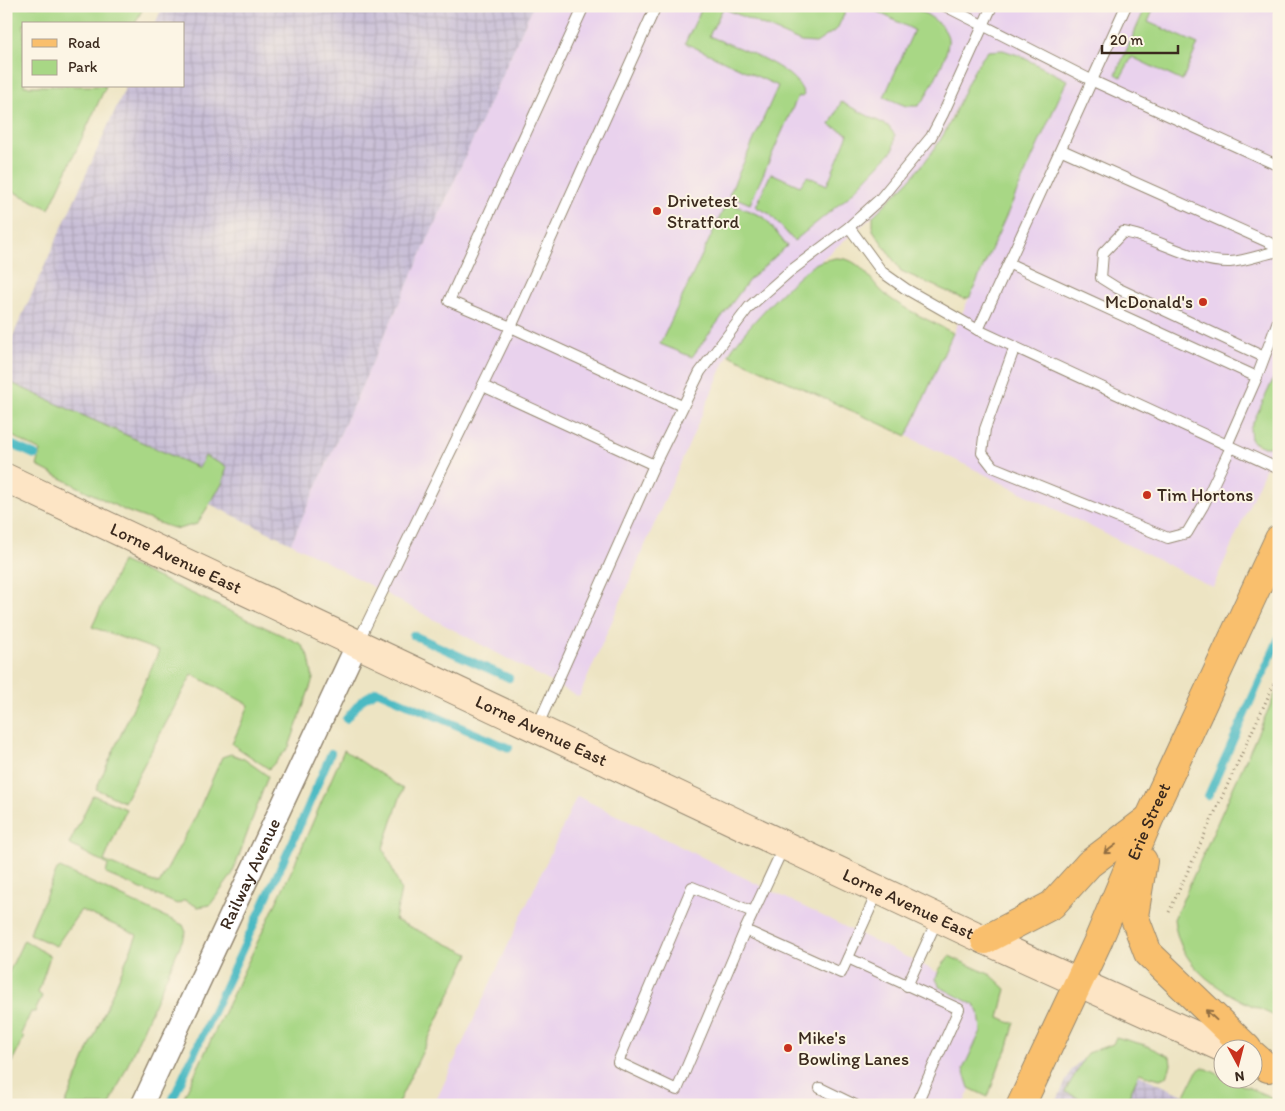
<svg xmlns="http://www.w3.org/2000/svg" width="1285" height="1111" font-family="Itim,sans-serif">
	<style>
		.built { fill: #e9d2ed }
		.industrial { fill: url(#industrial-grid) }
		.green { fill: #a8d785; stroke: #728052 }
		.lines { fill: none; stroke-linecap: round; stroke-linejoin: round }
		.stream { stroke: #4cbac3; stroke-width: 8 }
		.service-casing { stroke: #948770; stroke-width: 12 }
		.minor-casing { stroke: #948770; stroke-width: 24 }
		.secondary-casing { stroke: #948770; stroke-width: 30 }
		.primary-casing { stroke: #948770; stroke-width: 30 }
		.path { stroke: #948770; stroke-width: 3; stroke-dasharray: 1 4; stroke-linecap: butt }
		.service { stroke: #fff; stroke-width: 10 }
		.minor { stroke: #fff; stroke-width: 21 }
		.secondary { stroke: #fde5c5; stroke-width: 28 }
		.primary { stroke: #f9bf6d; stroke-width: 28 }
		.oneway { stroke: #906d42 }
		.poi-dot { fill: #c8321e; stroke: #fcf5e5; stroke-width: 2 }
		.labels { text-anchor: middle; stroke-width: 4; stroke-linejoin: round; paint-order: stroke }
		.poi-label { font-size: 18px; fill: #3b2a1e; stroke: #fcf5e5; text-anchor: start }
		.street-label { font-size: 18px; fill: #3b2a1e; stroke: #fcf5e5 }
	</style>
	<defs>
		<pattern id="industrial-grid" width="8" height="8" patternUnits="userSpaceOnUse" patternTransform="scale(1.25)"><rect width="8" height="8" fill="#c9bfd7"/><path d="M0 4h8M4 0v8" fill="none" stroke="#aea4b8"/></pattern>
	</defs>
	<rect width="100%" height="100%" fill="#fcf5e5"/>
	<filter id="ink" filterUnits="userSpaceOnUse"><feTurbulence type="fractalNoise" baseFrequency=".02" numOctaves="2"/><feDisplacementMap in="SourceGraphic" scale="10" xChannelSelector="R" yChannelSelector="G"/><feConvolveMatrix kernelMatrix="1 2 1 2 8 2 1 2 1" color-interpolation-filters="sRGB"/></filter>
	<filter id="wash" filterUnits="userSpaceOnUse"><feTurbulence type="fractalNoise" baseFrequency=".0096" numOctaves="4" result="noise"/><feDisplacementMap in="SourceGraphic" scale="20" xChannelSelector="R" yChannelSelector="G"/><feGaussianBlur stdDeviation="1.12" result="paint"/><feColorMatrix in="noise" values="0 0 0 0 0 0 0 0 0 0 0 0 0 0 0 0 0 1.4 0 .05"/><feComposite in="paint" operator="in"/></filter>
	<g filter="url(#wash)">
		<rect width="100%" height="100%" fill="#ede4c3"/>
		<g class="built">
			<path d="M 533,6 L 1279,6 L 1279,367 L 1250,429 L 1251,441 L 1257,446 L 1275,447 L 1213,587 L 907,436 L 1067,80 L 1018,55 L 978,62 L 940,141 L 920,170 L 873,216 L 794,283 L 730,350 L 579,697 L 291,543 Z"/>
			<path d="M 577,796 L 986,996 L 1000,1020 L 963,1105 L 434,1105 Z"/>
		</g>
		<g class="industrial">
			<path d="M 163,6 L 533,6 L 291,543 L 6,406 L 6,351 L 126,86 L 184,86 L 184,24 L 155,24 Z"/>
			<path d="M 1089,1053 L 1206,1105 L 1055,1105 L 1071,1070 Z"/>
		</g>
		<g class="green">
			<path d="M 6,6 L 144,6 L 135,24 L 24,24 L 24,86 L 106,86 L 49,209 L 6,188 Z"/>
			<path d="M 703,6 L 848,6 L 837,29 L 816,43 L 801,42 L 723,8 L 709,36 C 734,47 797,66 804,95 L 802,97 L 798,96 L 750,204 L 729,195 L 778,86 L 685,43 Z"/>
			<path d="M 866,6 C 878,6 892,5 905,6 C 920,8 951,26 948,43 C 946,62 932,83 924,100 L 918,106 L 906,106 L 884,97 L 914,30 Z"/>
			<path d="M 1146,6 L 1155,6 L 1148,22 L 1198,44 L 1182,81 L 1132,57 L 1121,77 L 1116,74 Z"/>
			<path d="M 1003,50 L 1018,55 L 1067,80 L 970,297 L 964,299 L 901,271 L 873,230 L 873,216 C 897,193 921,170 939,142 C 958,114 965,76 988,51 Z"/>
			<path d="M 841,102 L 888,126 L 895,135 L 893,150 L 848,197 L 794,241 L 770,214 L 756,207 L 771,173 L 800,186 L 807,176 L 827,185 L 848,134 L 830,125 Z"/>
			<path d="M 727,202 L 764,217 L 787,246 L 749,280 L 692,357 L 660,344 Z"/>
			<path d="M 835,258 C 861,257 869,281 886,295 C 901,308 935,323 953,333 L 907,436 L 729,355 C 736,337 799,272 817,263 C 822,260 830,260 835,258 Z"/>
			<path d="M 1279,367 L 1279,441 L 1275,447 L 1264,447 L 1251,441 L 1250,429 Z"/>
			<path d="M 9,382 L 199,468 L 205,456 L 227,467 L 222,484 L 197,524 L 178,529 L 167,526 L 126,511 L 37,466 L 41,451 L 6,433 L 6,389 Z"/>
			<path d="M 122,561 L 301,644 L 309,657 L 313,679 L 289,747 L 269,769 L 232,744 L 249,705 L 192,674 L 124,802 L 96,789 L 159,651 L 92,627 Z"/>
			<path d="M 1279,686 L 1279,1018 C 1233,997 1180,976 1174,919 Z"/>
			<path d="M 344,750 L 403,789 L 383,848 L 401,890 L 395,920 L 469,954 L 397,1105 L 180,1105 L 295,863 Z"/>
			<path d="M 231,754 L 244,759 L 268,776 L 232,875 L 210,905 L 198,907 L 185,900 L 177,904 L 106,874 L 108,865 L 69,844 L 93,795 L 126,809 L 104,861 L 159,884 L 196,816 L 222,757 Z"/>
			<path d="M 60,868 L 183,925 L 186,932 L 110,1105 L 65,1105 L 137,935 L 81,910 L 56,946 L 29,934 L 57,870 Z"/>
			<path d="M 24,940 L 50,956 L 38,993 L 42,996 L 35,1012 L 31,1012 L 21,1034 L 24,1037 L 6,1074 L 6,978 Z"/>
			<path d="M 949,956 L 991,975 L 1006,989 L 999,1018 L 1011,1023 L 1015,1022 L 1007,1050 L 1000,1063 L 988,1097 L 969,1088 L 963,1069 L 981,1031 L 979,1012 L 974,1005 L 940,987 L 936,979 L 939,970 Z"/>
			<path d="M 1116,1037 L 1145,1045 L 1170,1057 L 1171,1065 L 1167,1076 L 1160,1079 L 1139,1073 L 1125,1105 L 1102,1105 L 1094,1101 L 1093,1104 L 1065,1092 L 1087,1053 L 1113,1044 Z"/>
			<path d="M 1203,1067 L 1222,1076 L 1222,1078 L 1228,1079 L 1273,1098 L 1270,1102 L 1275,1105 L 1180,1105 L 1197,1071 Z"/>
		</g>
		<g class="lines">
			<g class="stream">
				<path d="M 6,442 L 35,455"/>
				<path d="M 413,635 L 509,678"/>
				<path d="M 346,719 L 362,700 L 377,691 L 509,748"/>
				<path d="M 1208,796 L 1279,638"/>
				<path d="M 170,1105 L 297,832 L 331,753"/>
			</g>
		</g>
	</g>
	<g filter="url(#ink)">
		<g class="lines">
			<g class="service-casing">
				<g id="service">
					<path d="M 584,6 L 449,301 L 511,327 L 682,406"/>
					<path d="M 945,6 L 1093,81 L 1279,166"/>
					<path d="M 1062,150 L 1279,247"/>
					<path d="M 849,227 L 882,272 L 906,289 L 978,330 L 1279,469"/>
					<path d="M 1010,264 L 1257,377 L 1227,445"/>
					<path d="M 978,330 L 1126,6"/>
					<path d="M 1014,349 L 985,429 L 982,453 L 993,467 L 1168,538 L 1187,533 L 1203,506 L 1231,447"/>
					<path d="M 1264,357 L 1117,288 L 1101,278 L 1103,253 L 1123,232 C 1159,238 1193,263 1230,262 C 1246,261 1263,254 1279,251"/>
					<path d="M 1257,377 L 1279,318"/>
					<path d="M 483,386 L 654,465"/>
					<path d="M 358,642 L 511,327 L 656,6"/>
					<path d="M 537,727 L 654,465 L 700,372 L 749,307 L 789,272 L 849,227 L 880,199 L 931,137 L 943,114 L 992,6"/>
					<path d="M 784,846 L 745,930 L 841,973 L 878,891"/>
					<path d="M 745,930 L 677,1090 L 618,1062 L 692,887 L 753,912"/>
					<path d="M 848,958 L 959,1009 L 916,1105"/>
					<path d="M 907,986 L 938,918"/>
					<path d="M 820,1088 L 855,1105"/>
				</g>
			</g>
			<g class="minor-casing">
				<g id="minor">
					<path id="s1" d="M 142,1105 L 358,642"/>
				</g>
			</g>
			<g class="secondary-casing">
				<g id="secondary">
					<path id="s2" d="M 6,478 L 985,940 L 1223,1048"/>
				</g>
			</g>
			<g class="primary-casing">
				<g id="primary">
					<path d="M 1143,861 L 1134,916 L 1148,953 L 1247,1048"/>
					<path d="M 985,940 L 1052,905 L 1089,864 L 1147,820"/>
					<path d="M 1252,1054 L 1268,1068"/>
					<path id="s3" d="M 1021,1105 L 1098,941 L 1149,819 L 1279,539"/>
				</g>
			</g>
			<g class="path">
				<path d="M 1266,6 L 1279,13"/>
				<path d="M 1169,912 L 1279,673"/>
			</g>
			<use href="#service" class="service"/>
			<use href="#minor" class="minor"/>
			<use href="#secondary" class="secondary"/>
			<use href="#primary" class="primary"/>
		</g>
		<defs><path id="oneway-shaft" d="M-6 0H5M1.5-3L5.5 0L1.5 3" fill="none" stroke-width="1.6" stroke-linecap="round" stroke-linejoin="round" transform="scale(1.25)"/></defs>
		<g class="oneway">
			<use href="#oneway-shaft" transform="translate(1110 849) rotate(143)"/>
			<use href="#oneway-shaft" transform="translate(1211 1015) rotate(-137)"/>
		</g>
	</g>
	<g class="poi-dot">
		<circle cx="657" cy="211" r="5"/>
		<circle cx="1203" cy="302" r="5"/>
		<circle cx="1147" cy="495" r="5"/>
		<circle cx="788" cy="1048" r="5"/>
	</g>
	<g class="labels">
		<g class="poi-label">
			<text x="667" y="207">Drivetest<tspan x="667" dy="21">Stratford</tspan></text>
			<text x="1193" y="308" text-anchor="end">McDonald's</text>
			<text x="1157" y="501">Tim Hortons</text>
			<text x="798" y="1044">Mike's<tspan x="798" dy="21">Bowling Lanes</tspan></text>
		</g>
		<g class="street-label">
			<text dy="6" stroke="none"><textPath href="#s2" startOffset="188">Lorne Avenue East</textPath></text>
			<text dy="6" stroke="none"><textPath href="#s2" startOffset="592">Lorne Avenue East</textPath></text>
			<text dy="6" stroke="none"><textPath href="#s3" startOffset="311">Erie Street</textPath></text>
			<text dy="6" stroke="none"><textPath href="#s1" startOffset="255">Railway Avenue</textPath></text>
			<text dy="6" stroke="none"><textPath href="#s2" startOffset="998">Lorne Avenue East</textPath></text>
		</g>
	</g>
	<rect width="1285" height="1111" fill="none" stroke="#fcf5e5" stroke-width="25"/>
	<rect x="22" y="22" width="162" height="65" fill="#fcf5e5" stroke="#afa495"/>
	<rect x="32" y="39" width="25" height="8" fill="#f9bf6d" stroke="#afa495"/>
	<text x="68" y="48" font-size="15" fill="#3b2a1e">Road</text>
	<rect x="32" y="60" width="25" height="15" fill="#a8d785" stroke="#afa495"/>
	<text x="68" y="72" font-size="15" fill="#3b2a1e">Park</text>
	<g transform="translate(1238 1064) rotate(173)"><circle r="24" fill="#fcf5e5" stroke="#afa495"/>
	<path d="M0-4L9 19L0 12L-9 19Z" fill="#c8321e"/>
	<text y="-8" font-size="14" font-weight="bold" text-anchor="middle" fill="#3b2a1e">N</text>
	</g>
	<path d="M1102 45v8h76v-8" fill="none" stroke="#3b2a1e" stroke-width="2.5"/>
	<text x="1110" y="45" font-size="15" fill="#3b2a1e" stroke="#fcf5e5" stroke-width="4" paint-order="stroke">20 m</text>
</svg>
